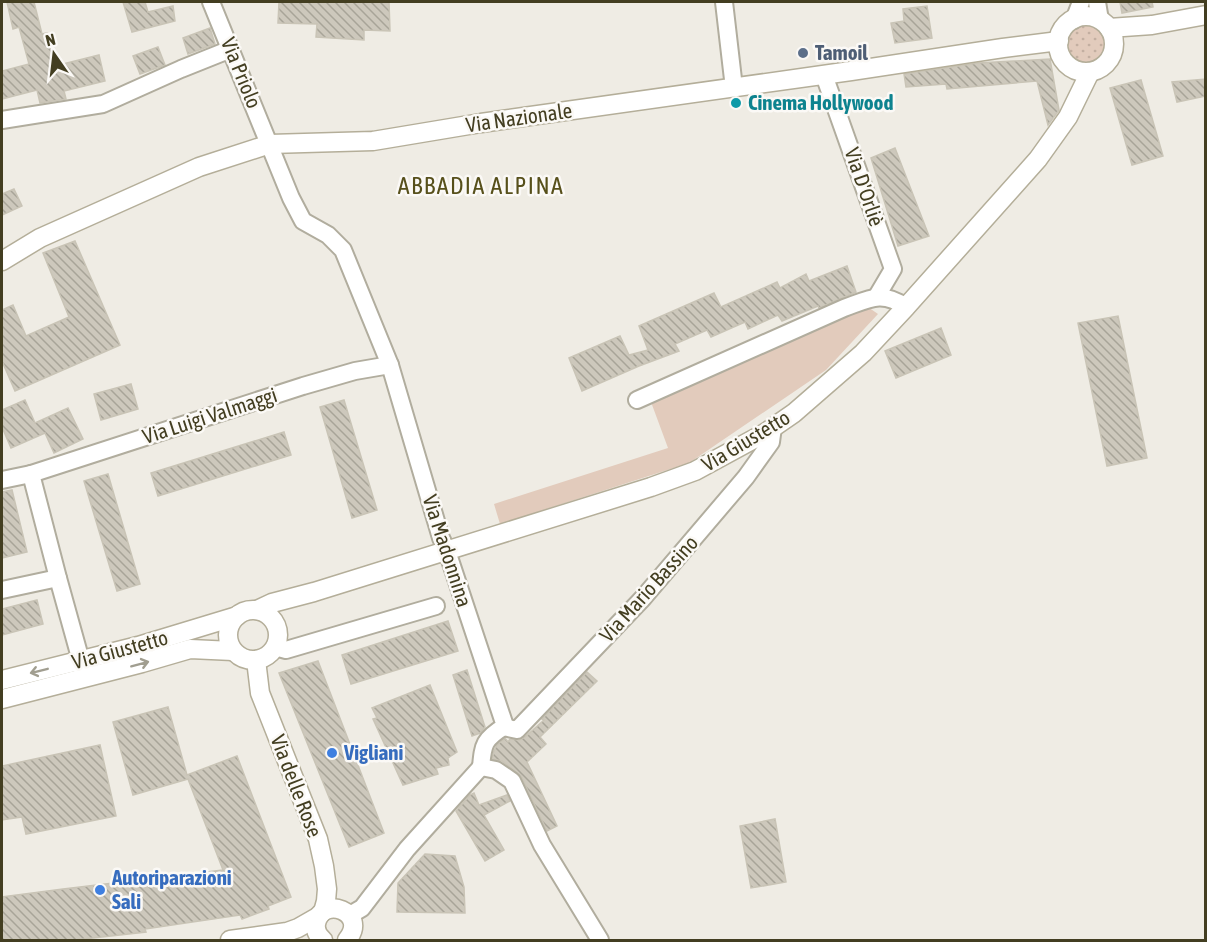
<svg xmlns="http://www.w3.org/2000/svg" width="1207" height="942" font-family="'Asap Condensed',sans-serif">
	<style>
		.grass { fill: url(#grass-dots) }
		.park { fill: #e2cbbc }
		.building { fill: url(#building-back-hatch); stroke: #c9c4b6; stroke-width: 1.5 }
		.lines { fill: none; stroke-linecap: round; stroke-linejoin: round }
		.street-casing { stroke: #b1ad9e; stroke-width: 20 }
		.secondary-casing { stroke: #b4ae99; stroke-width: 21 }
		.street { stroke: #fff; stroke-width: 16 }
		.secondary { stroke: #fff; stroke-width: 18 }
		.oneway { stroke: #a19e90 }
		.service-dot { fill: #5c6f8a; stroke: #fbf9f6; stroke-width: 2 }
		.culture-dot { fill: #0f9aa8; stroke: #fbf9f6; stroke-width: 2 }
		.shop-dot { fill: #3f7fe0; stroke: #fbf9f6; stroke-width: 2 }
		.labels { text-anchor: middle; stroke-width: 5; stroke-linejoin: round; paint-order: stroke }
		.service-label { font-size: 21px; font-weight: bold; fill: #4e5e75; stroke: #fbf9f6; text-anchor: start }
		.street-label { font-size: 21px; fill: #433e21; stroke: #fbf9f6 }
		.culture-label { font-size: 21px; font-weight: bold; fill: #0d838f; stroke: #fbf9f6; text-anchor: start }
		.shop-label { font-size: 21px; font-weight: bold; fill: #366cbe; stroke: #fbf9f6; text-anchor: start }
		.quarter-label { font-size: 24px; letter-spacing: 1.5px; fill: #57501b; stroke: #fbf9f6 }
	</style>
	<defs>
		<pattern id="grass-dots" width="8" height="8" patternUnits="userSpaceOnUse" patternTransform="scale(1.5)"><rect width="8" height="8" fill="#e2cbbc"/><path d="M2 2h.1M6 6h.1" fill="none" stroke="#c3afa1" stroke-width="1.8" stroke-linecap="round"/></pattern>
		<pattern id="building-back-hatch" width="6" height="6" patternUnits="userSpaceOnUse" patternTransform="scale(1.5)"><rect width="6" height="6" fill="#cdc8bc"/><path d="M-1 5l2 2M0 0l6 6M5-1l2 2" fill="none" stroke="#a8a498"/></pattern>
	</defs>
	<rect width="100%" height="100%" fill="#efece4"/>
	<circle class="grass" cx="1087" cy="44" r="19"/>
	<path class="park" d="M 865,305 L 878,314 L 826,370 L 689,463 L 500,524 L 494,504 L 668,448 L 651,402 Z"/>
	<g class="building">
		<path d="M 7,2 L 34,2 L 42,34 L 47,33 L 55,66 L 99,55 L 105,81 L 64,91 L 66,99 L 40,103 L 37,90 L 2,99 L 2,71 L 29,64 L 19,27 L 13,29 Z"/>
		<path d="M 123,2 L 145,2 L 148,12 L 173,6 L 175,21 L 132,32 Z"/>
		<path d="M 279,2 L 389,2 L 390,31 L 364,30 L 364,40 L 316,37 L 317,24 L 278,23 Z"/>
		<path d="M 1120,2 L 1152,2 L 1153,7 L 1122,13 Z"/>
		<path d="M 927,6 L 932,38 L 895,43 L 891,23 L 904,21 L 903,9 Z"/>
		<path d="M 210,28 L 215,44 L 188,54 L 183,38 Z"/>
		<path d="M 158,47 L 165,65 L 140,74 L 133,56 Z"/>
		<path d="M 1050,59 L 1059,110 L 1048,125 L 1037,81 L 947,89 L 946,84 L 906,87 L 904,74 L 978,63 Z"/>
		<path d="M 1206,79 L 1206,96 L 1177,102 L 1172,82 Z"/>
		<path d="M 1141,80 L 1163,156 L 1132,165 L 1110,88 Z"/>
		<path d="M 895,148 L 929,236 L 898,246 L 871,158 Z"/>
		<path d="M 14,189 L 22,206 L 2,215 L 2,194 Z"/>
		<path d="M 75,241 L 120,345 L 15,391 L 2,361 L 2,310 L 13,305 L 26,336 L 69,317 L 43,253 Z"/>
		<path d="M 847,266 L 856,292 L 819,308 L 818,306 L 782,321 L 778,315 L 748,329 L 745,322 L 711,337 L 707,330 L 675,344 L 679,351 L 639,366 L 582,391 L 569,358 L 620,336 L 629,355 L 648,350 L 639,326 L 714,293 L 721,307 L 777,282 L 780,288 L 806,274 L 809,281 Z"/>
		<path d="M 1118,316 L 1147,458 L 1107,466 L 1078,323 Z"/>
		<path d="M 941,328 L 951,355 L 896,378 L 885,351 Z"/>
		<path d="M 131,384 L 138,409 L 101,420 L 94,394 Z"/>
		<path d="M 25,400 L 35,423 L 68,408 L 83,439 L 54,453 L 45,433 L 11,448 L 2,427 L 2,410 Z"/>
		<path d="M 344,400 L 377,510 L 352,518 L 320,407 Z"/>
		<path d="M 284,432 L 291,455 L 158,496 L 151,473 Z"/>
		<path d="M 108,474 L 140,584 L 117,591 L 84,481 Z"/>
		<path d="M 12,490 L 27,552 L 2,558 L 2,492 Z"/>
		<path d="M 37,600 L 43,624 L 2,635 L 2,609 Z"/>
		<path d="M 448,621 L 458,651 L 351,684 L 342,655 Z"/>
		<path d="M 318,661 L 384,833 L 349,847 L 279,673 Z"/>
		<path d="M 467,670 L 485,727 L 480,733 L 472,736 L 453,675 Z"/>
		<path d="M 587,672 L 597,681 L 540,737 L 546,744 L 527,762 L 557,826 L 547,831 L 521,776 L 502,761 L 492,759 L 494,751 L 497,745 L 505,738 L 508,742 L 510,739 L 519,740 L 525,737 L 544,720 L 542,719 Z"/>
		<path d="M 430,685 L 457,752 L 448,758 L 449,765 L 436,768 L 438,774 L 403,785 L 373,719 L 377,718 L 372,708 Z"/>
		<path d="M 168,707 L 187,775 L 237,756 L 291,897 L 268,906 L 269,909 L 242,919 L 240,915 L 145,929 L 146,932 L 75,940 L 2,940 L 2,897 L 63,889 L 223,870 L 188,779 L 133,795 L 113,722 Z"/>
		<path d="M 100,745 L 116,816 L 26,834 L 22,817 L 2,820 L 2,766 Z"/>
		<path d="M 474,793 L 479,805 L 507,795 L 510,801 L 484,815 L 504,850 L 485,861 L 456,811 L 470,795 Z"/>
		<path d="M 775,819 L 786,882 L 751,888 L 740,826 Z"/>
		<path d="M 425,854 L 455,856 L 464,887 L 465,913 L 397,912 L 398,883 Z"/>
	</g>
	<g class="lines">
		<g class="street-casing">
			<g id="street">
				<path d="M 211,2 L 291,198 L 303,221 L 328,235 L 343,250 L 390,365 L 441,538 L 447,551 L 505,726 C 484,739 483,744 481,767"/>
				<path d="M 724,2 L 734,88"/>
				<path d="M 1097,2 L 1100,20"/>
				<path d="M 1074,20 L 1081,2"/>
				<path d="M 824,75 L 893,269 L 877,296"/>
				<path d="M 2,120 L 103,104 L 181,69 L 231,49"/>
				<path d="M 637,400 L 844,308 C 869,299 882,290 906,307"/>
				<path d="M 31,474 L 58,578 L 81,661 L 83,672"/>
				<path d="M 2,480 L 31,474 L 303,386 L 355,371 L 390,365"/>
				<path d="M 2,590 L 58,578"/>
				<path d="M 275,647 L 286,650 L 436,606"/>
				<path d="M 505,726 L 508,728 L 517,730 L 643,598 L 746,477 L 771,442 L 773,427"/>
				<path d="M 481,767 L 496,770 L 512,781 L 542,845 L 600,940"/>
				<path d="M 350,915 L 362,908 L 407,849 L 481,767"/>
			</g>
		</g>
		<g class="secondary-casing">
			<g id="secondary">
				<circle cx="1086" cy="44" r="28"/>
				<path d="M 1109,28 L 1152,25 L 1206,15"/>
				<path d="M 2,261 L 40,238 L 199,167 L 270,144 L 373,141 L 481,123 L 851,71 L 1003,48 L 1059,41"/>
				<circle cx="253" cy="635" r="25"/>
				<path d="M 257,610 L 272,603 L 314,592 L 651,487 L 695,471 L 765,433 L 794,413 L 863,353 L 906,307 L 1038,159 L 1068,117 L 1090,72"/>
				<path d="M 256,660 L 260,693 L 318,839 L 324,866 L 327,889 L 326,901 L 323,912"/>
				<path d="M 2,680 L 138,646 L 237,616"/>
				<path d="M 2,699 L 142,663 L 190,649 L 233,651"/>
				<path d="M 230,940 L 287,932 L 298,928 L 319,916"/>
				<path d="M 323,940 C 318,936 315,931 316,924 C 321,894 370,912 347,940"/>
			</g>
		</g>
		<use href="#street" class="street"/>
		<use href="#secondary" class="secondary"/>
	</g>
	<defs><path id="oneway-shaft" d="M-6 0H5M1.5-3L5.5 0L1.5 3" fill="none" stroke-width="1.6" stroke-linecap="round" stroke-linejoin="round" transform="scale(1.5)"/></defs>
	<g class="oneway">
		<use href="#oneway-shaft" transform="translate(140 664) rotate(-15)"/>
		<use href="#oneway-shaft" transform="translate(39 671) rotate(166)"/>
	</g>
	<circle class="service-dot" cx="803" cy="53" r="6"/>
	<circle class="culture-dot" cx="736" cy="103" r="6"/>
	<g class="shop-dot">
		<circle cx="332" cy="753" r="6"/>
		<circle cx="100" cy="890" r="6"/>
	</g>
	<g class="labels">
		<g class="service-label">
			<text x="815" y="60">Tamoil</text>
		</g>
		<g class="street-label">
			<text transform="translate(241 73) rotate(68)" y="7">Via Priolo</text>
			<text transform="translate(519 118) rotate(-8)" y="7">Via Nazionale</text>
			<text transform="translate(864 187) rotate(71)" y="7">Via D'Orliè</text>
			<text transform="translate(210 416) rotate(-18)" y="7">Via Luigi Valmaggi</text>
			<text transform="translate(746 441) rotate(-31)" y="7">Via Giustetto</text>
			<text transform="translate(447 551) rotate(72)" y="7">Via Madonnina</text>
			<text transform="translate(649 589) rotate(-48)" y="7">Via Mario Bassino</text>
			<text transform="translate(120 650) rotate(-15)" y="7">Via Giustetto</text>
			<text transform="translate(296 786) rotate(69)" y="7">Via delle Rose</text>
		</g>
		<g class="culture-label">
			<text x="748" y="110">Cinema Hollywood</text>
		</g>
		<g class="shop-label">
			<text x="344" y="760">Vigliani</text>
			<text x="112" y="885">Autoriparazioni<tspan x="112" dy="24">Sali</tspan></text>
		</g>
		<g class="quarter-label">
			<text x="481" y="194">ABBADIA ALPINA</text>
		</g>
	</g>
	<rect width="1207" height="942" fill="none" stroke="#433e21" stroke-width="6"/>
	<g transform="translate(54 54) rotate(346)" stroke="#fbf9f6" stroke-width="4.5" paint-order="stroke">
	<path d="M0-4.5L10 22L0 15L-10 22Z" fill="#433e21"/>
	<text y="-9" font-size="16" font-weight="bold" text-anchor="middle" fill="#433e21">N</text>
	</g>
</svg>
